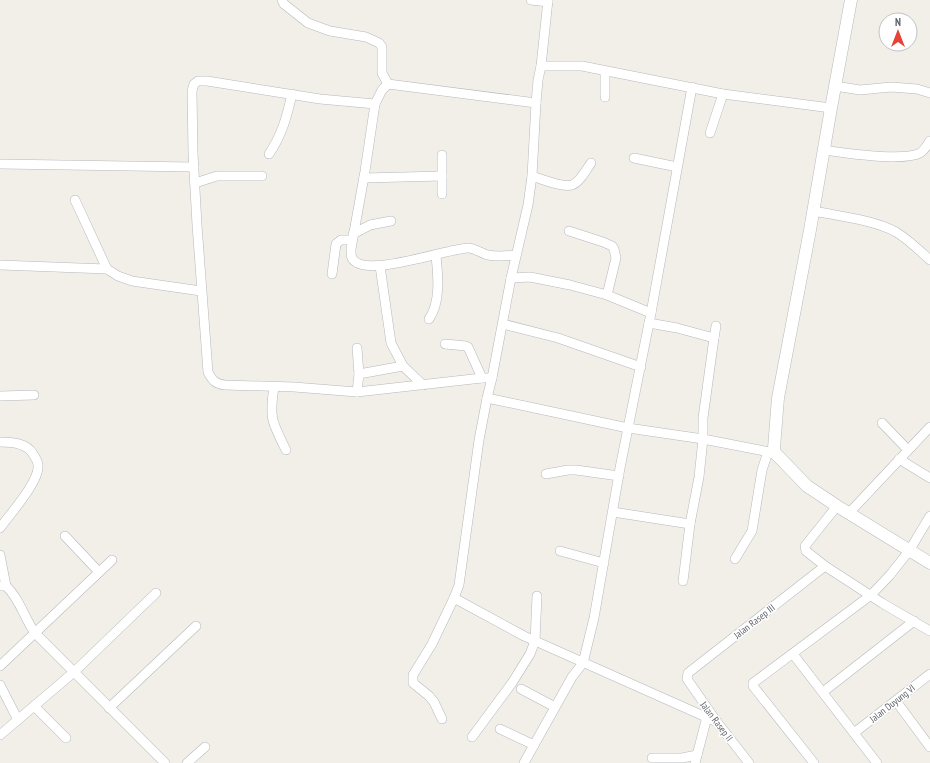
<svg xmlns="http://www.w3.org/2000/svg" width="930" height="763" font-family="'PT Sans Narrow',sans-serif">
	<style>
		.lines { fill: none; stroke-linecap: round; stroke-linejoin: round }
		.street-casing { stroke: #b5b8bc; stroke-width: 10 }
		.secondary-casing { stroke: #b6babf; stroke-width: 13 }
		.street { stroke: #fff; stroke-width: 9 }
		.secondary { stroke: #fff; stroke-width: 12 }
		.labels { text-anchor: middle; stroke-width: 3; stroke-linejoin: round; paint-order: stroke }
		.street-label { font-size: 10px; fill: #5f6368; stroke: #fff }
	</style>
	<rect width="100%" height="100%" fill="#f1efe8"/>
	<g class="lines">
		<g class="street-casing">
			<g id="street">
				<path d="M 282,0 L 284,4 L 308,23 L 330,31 L 366,37 L 379,43 L 382,47 L 382,73 L 388,84"/>
				<path d="M 531,0 L 548,2"/>
				<path d="M 541,66 L 548,0"/>
				<path d="M 835,86 L 860,90 L 891,87 L 917,89 L 930,93"/>
				<path d="M 605,97 L 605,72"/>
				<path d="M 375,104 L 365,171 L 351,249 C 351,252 351,256 352,258 C 363,280 449,248 468,248 C 475,248 482,254 488,255 C 497,257 507,256 516,255"/>
				<path d="M 710,133 L 723,94"/>
				<path d="M 824,150 C 845,153 902,162 920,153 C 925,150 927,145 930,141"/>
				<path d="M 269,154 C 282,135 287,116 292,94"/>
				<path d="M 634,158 L 677,167"/>
				<path d="M 0,164 L 194,167"/>
				<path d="M 532,176 C 541,179 563,188 572,185 C 580,182 586,170 591,163"/>
				<path d="M 364,178 L 442,176"/>
				<path d="M 195,183 L 217,176 L 262,176"/>
				<path d="M 442,194 L 442,155"/>
				<path d="M 75,200 L 107,269 L 118,276 L 132,281 L 201,291"/>
				<path d="M 814,211 C 838,216 874,220 896,232 C 909,240 919,250 930,260"/>
				<path d="M 569,231 L 603,242 L 612,246 L 614,249 L 616,258 L 607,295"/>
				<path d="M 353,234 L 370,225 L 391,221"/>
				<path d="M 0,265 L 107,269"/>
				<path d="M 380,266 L 391,343 L 403,366"/>
				<path d="M 332,274 L 336,244 L 341,240 L 352,240"/>
				<path d="M 511,278 L 530,277 L 570,285 L 607,295 L 651,313"/>
				<path d="M 429,319 C 441,302 438,275 436,256"/>
				<path d="M 649,323 L 677,328 L 714,338 L 716,326"/>
				<path d="M 503,324 L 558,338 L 641,367"/>
				<path d="M 445,344 L 466,346 L 468,347 L 482,378"/>
				<path d="M 357,348 L 359,374"/>
				<path d="M 492,378 L 482,378 L 357,392 L 294,387 L 225,385 C 215,384 212,380 208,372 L 197,225 L 193,153 L 192,91 L 194,84 L 198,81 L 207,81 L 320,99 L 375,104 L 382,90 L 388,84 L 536,103 L 538,80 L 541,66 L 582,66 L 723,94 L 831,108"/>
				<path d="M 274,387 C 269,418 272,422 286,450"/>
				<path d="M 357,392 L 359,374 L 403,366 L 423,385"/>
				<path d="M 0,396 L 34,395"/>
				<path d="M 487,398 L 628,428 L 703,439 L 775,453"/>
				<path d="M 882,423 L 908,450"/>
				<path d="M 0,442 C 12,442 27,443 33,454 C 35,457 38,462 38,465 C 40,481 10,514 0,528"/>
				<path d="M 899,459 L 930,478"/>
				<path d="M 546,474 L 568,470 L 576,470 L 619,476"/>
				<path d="M 837,506 L 805,546 L 806,551 L 825,566 L 882,603 L 930,631"/>
				<path d="M 613,512 L 690,524"/>
				<path d="M 849,513 L 930,427"/>
				<path d="M 65,536 L 99,572"/>
				<path d="M 560,551 L 604,563"/>
				<path d="M 0,555 L 6,586"/>
				<path d="M 735,559 L 752,531 L 762,470 L 768,452"/>
				<path d="M 683,581 L 690,524 L 699,477 L 703,439 L 703,418 L 714,338"/>
				<path d="M 0,586 L 6,586 C 20,599 24,618 35,633 L 165,763"/>
				<path d="M 454,598 L 524,636 L 717,722"/>
				<path d="M 793,654 L 877,763"/>
				<path d="M 0,666 L 112,560"/>
				<path d="M 0,685 L 18,720"/>
				<path d="M 521,689 L 555,707"/>
				<path d="M 823,692 L 914,621"/>
				<path d="M 896,701 L 930,747"/>
				<path d="M 34,706 L 66,738"/>
				<path d="M 109,708 L 196,626"/>
				<path d="M 442,719 L 434,702 L 429,696 L 413,683 L 413,675 L 432,644 L 454,598 L 459,585 L 479,440 L 487,398 L 492,378 L 511,278 L 528,205 L 532,176 L 536,103"/>
				<path d="M 500,729 L 534,745"/>
				<path d="M 854,733 L 930,674"/>
				<path d="M 0,735 L 74,672 L 156,593"/>
				<path d="M 472,737 L 512,683 L 530,654 L 535,641 L 537,596"/>
				<path d="M 652,758 L 682,758 L 697,755"/>
				<path d="M 187,763 L 205,747"/>
				<path d="M 524,763 L 572,677 L 583,663 L 594,618 L 620,468 L 651,313 L 692,87"/>
				<path d="M 695,763 L 707,717"/>
				<path d="M 749,763 L 717,722 L 687,679 L 688,673 L 825,566"/>
				<path d="M 814,763 L 753,686 L 753,683 L 871,595 L 890,575 L 909,551 L 930,516"/>
			</g>
		</g>
		<g class="secondary-casing">
			<path id="secondary" d="M 851,0 L 831,108 L 810,230 L 778,398 L 774,448 L 775,453 L 807,486 L 837,506 L 930,563"/>
		</g>
		<use href="#street" class="street"/>
		<use href="#secondary" class="secondary"/>
	</g>
	<g class="labels">
		<g class="street-label">
			<text transform="translate(754 621) rotate(-38)" y="4">Jalan Rasep III</text>
			<text transform="translate(892 703) rotate(-38)" y="4">Jalan Duyung VI</text>
			<text transform="translate(717 721) rotate(53)" y="4">Jalan Rasep II</text>
		</g>
	</g>
	<g transform="translate(898 32)"><circle r="19" fill="#ffffff" stroke="#bfc1c3"/>
	<path d="M0-3L7 15L0 10L-7 15Z" fill="#e74237"/>
	<text y="-6" font-size="11" font-weight="bold" text-anchor="middle" fill="#5f6368">N</text>
	</g>
</svg>
